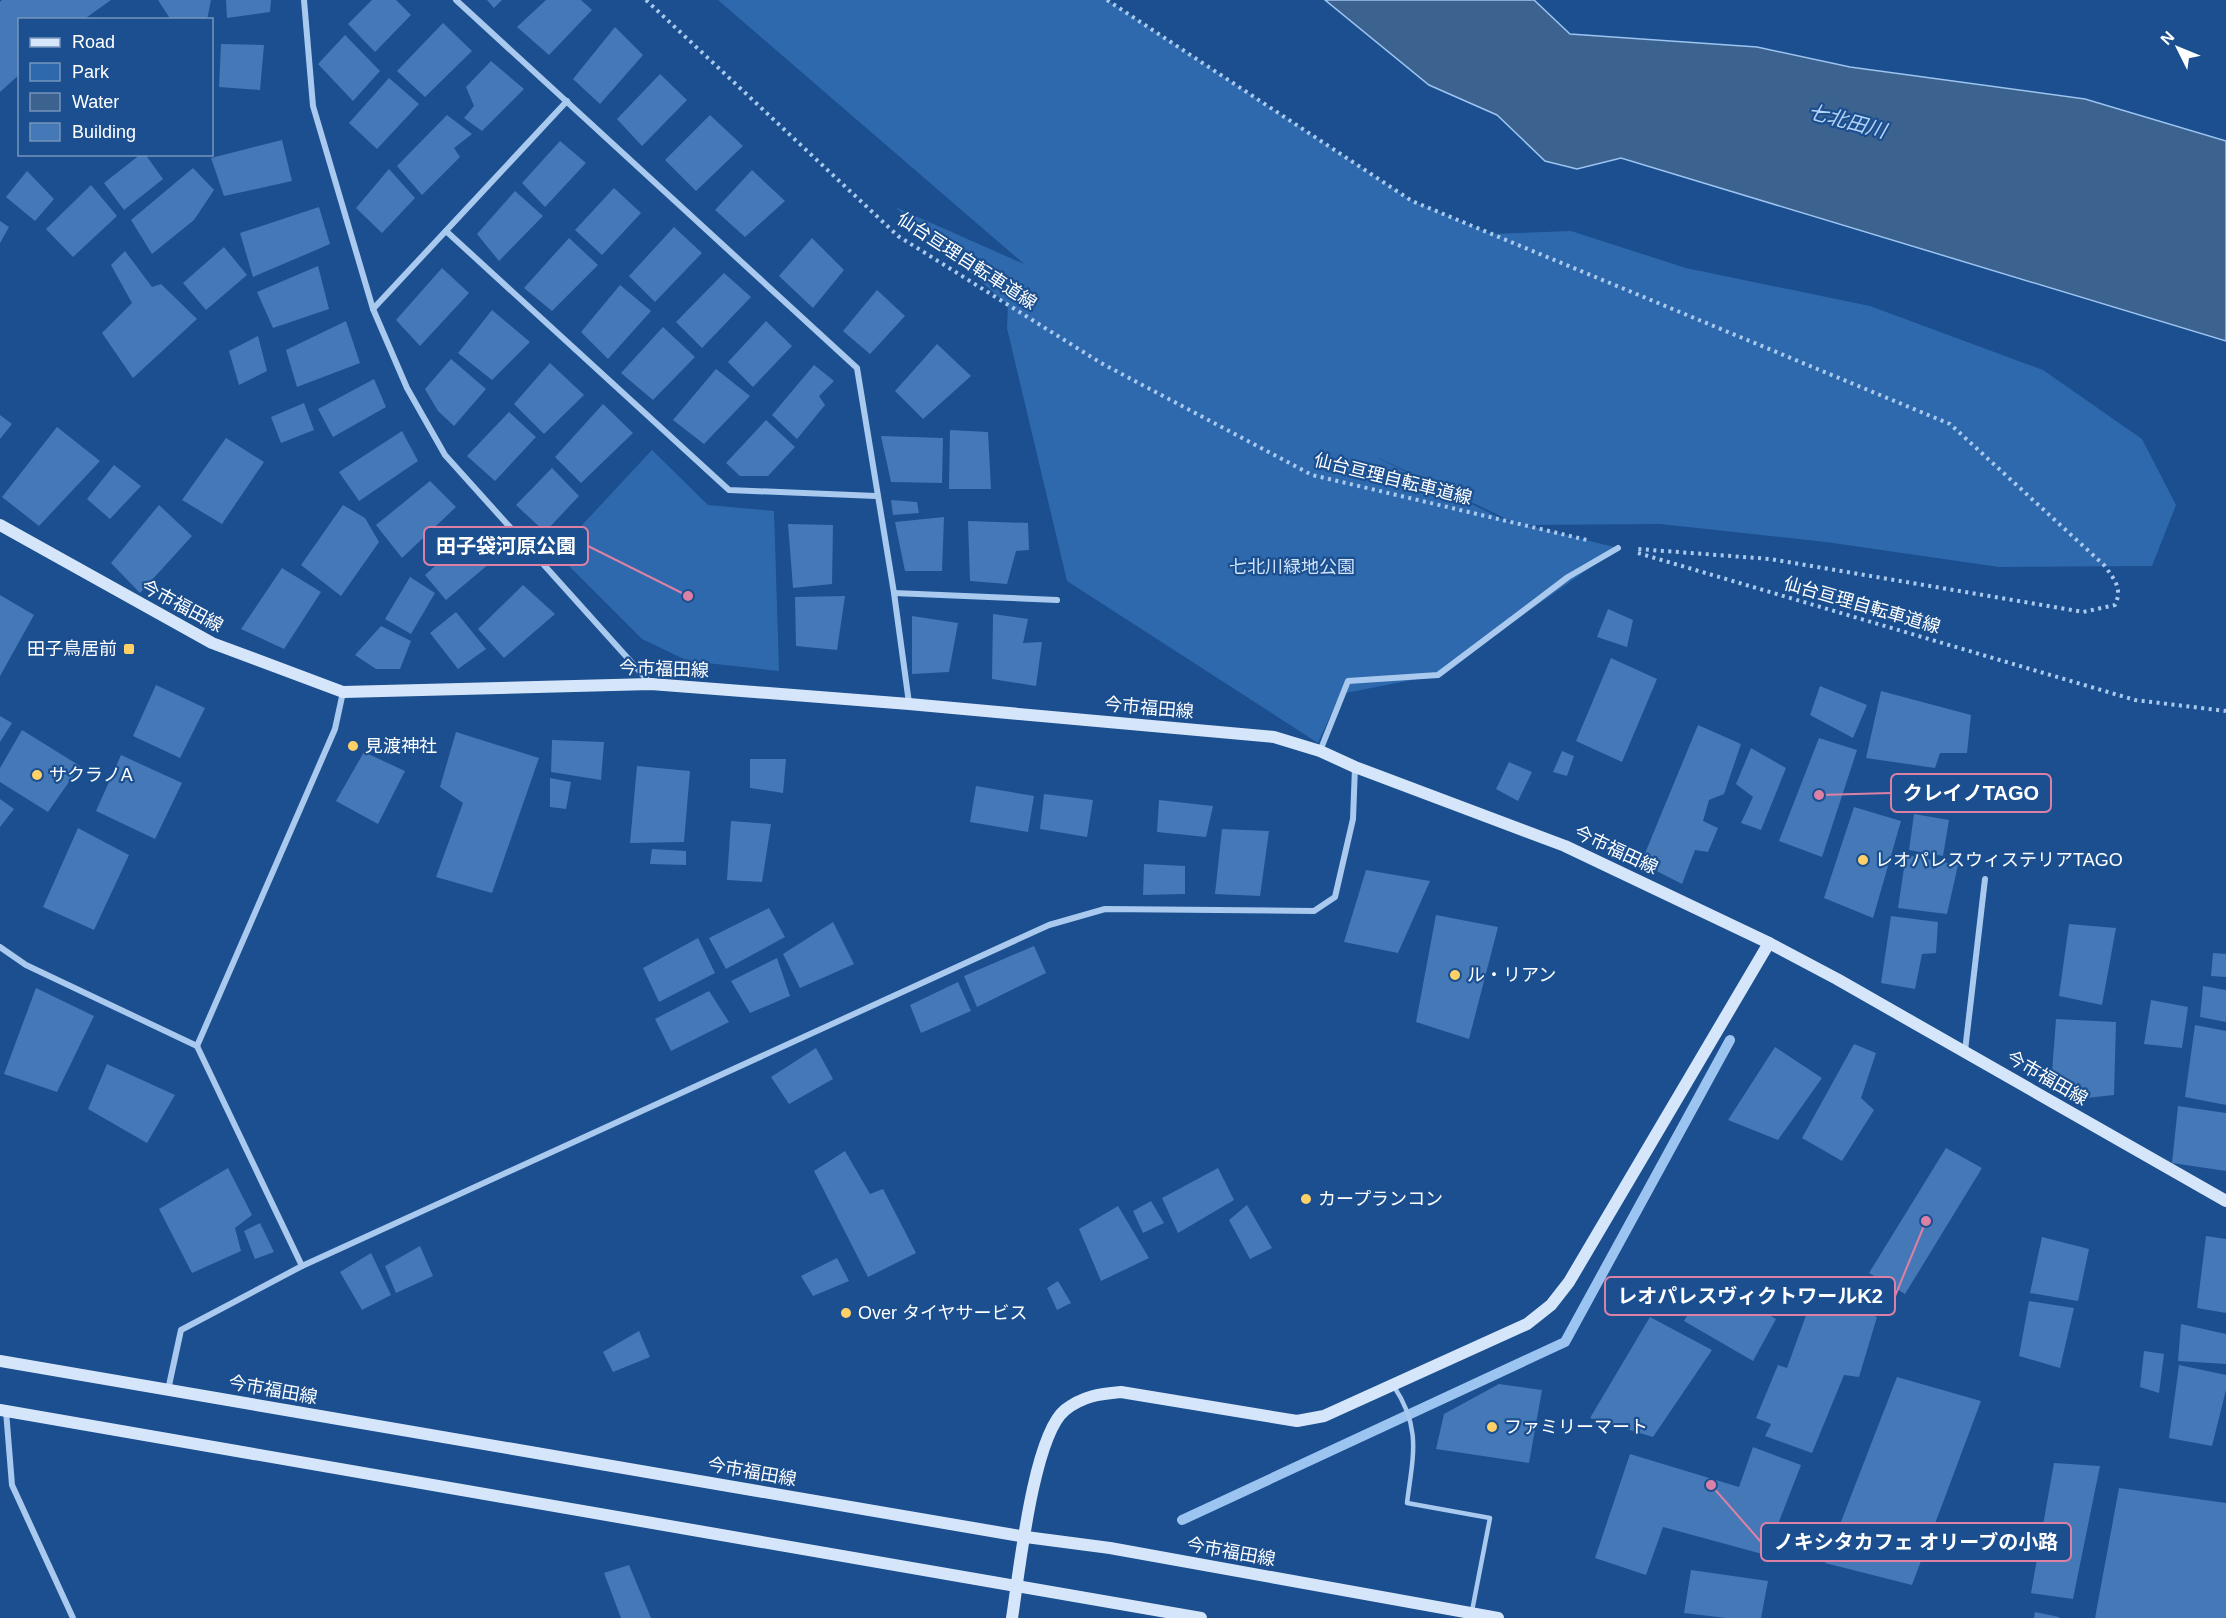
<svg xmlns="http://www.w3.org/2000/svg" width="2226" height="1618" font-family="Arial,'Noto Sans JP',sans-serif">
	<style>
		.green { fill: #2e69ad; fill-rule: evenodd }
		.water { fill: #3c6290; stroke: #9cc4f0; stroke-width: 1.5 }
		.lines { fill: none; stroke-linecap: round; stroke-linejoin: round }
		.stream { stroke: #9cc4f0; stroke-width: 10 }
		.building { fill: #4478b7 }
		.path { stroke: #a9c9ee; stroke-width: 4; stroke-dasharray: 3 4.5; stroke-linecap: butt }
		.lane { stroke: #a9c9ee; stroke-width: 4.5 }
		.street { stroke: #a9c9ee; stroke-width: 6 }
		.secondary { stroke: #d6e6fa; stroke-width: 12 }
		.poi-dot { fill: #ffd166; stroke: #1b4f8f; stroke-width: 2 }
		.labels { text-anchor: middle; stroke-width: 4.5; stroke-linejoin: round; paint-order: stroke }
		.street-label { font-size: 18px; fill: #fff; stroke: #1b4f8f }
		.park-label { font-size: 18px; fill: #cfe3fa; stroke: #1b4f8f }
		.poi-label { font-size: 18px; fill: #fff; stroke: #1b4f8f; text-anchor: start }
		.water-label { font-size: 20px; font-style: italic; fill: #b5d3f5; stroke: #1b4f8f }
		.leader { fill: none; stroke: #dd80a5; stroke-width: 2 }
		.callout-dot { fill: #dd80a5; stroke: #1b4f8f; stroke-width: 2 }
		.callout { fill: #1b4f8f; stroke: #dd80a5; stroke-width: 2 }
		.callout-label { font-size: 20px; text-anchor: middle; font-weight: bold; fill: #fff }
	</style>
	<rect width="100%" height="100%" fill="#1b4f8f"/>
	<g class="green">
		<path d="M 718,0 L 1107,0 L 1412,201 L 1491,234 L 1571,231 L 1686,268 L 1870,306 L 2043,370 L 2142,439 L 2176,505 L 2152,566 L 1999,567 L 1826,542 L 1660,524 L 1525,525 L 1618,548 L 1438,675 L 1340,694 L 1318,743 L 1067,581 L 1007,328 L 1008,305 L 895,207 L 1024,264 ZM 1378,458 L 1379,458 L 1515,523 L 1504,520 Z"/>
		<path d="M 652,450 L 708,505 L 774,511 L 779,671 L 688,661 L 642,639 L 556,553 Z"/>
	</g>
	<path class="water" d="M 1325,0 L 1534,0 L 1570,34 L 1757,47 L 1850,67 L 2085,99 L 2226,141 L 2226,341 L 1621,158 L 1577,169 L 1545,161 L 1497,115 L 1429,85 Z"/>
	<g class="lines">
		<path class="stream" d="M 1182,1520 L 1565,1342 L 1730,1040"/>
	</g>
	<g class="building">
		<path d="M 2,0 L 111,0 L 83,20 L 20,20 L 20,74 L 0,92 L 0,2 Z"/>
		<path d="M 158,0 L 211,0 L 207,20 L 171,20 Z"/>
		<path d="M 226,0 L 271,0 L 270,12 L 227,18 Z"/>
		<path d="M 372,0 L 396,0 L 411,15 L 375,52 L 348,24 Z"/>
		<path d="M 487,0 L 502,0 L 494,8 Z"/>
		<path d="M 546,0 L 581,0 L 592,10 L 549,55 L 517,27 Z"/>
		<path d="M 443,23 L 472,51 L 425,97 L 397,71 Z"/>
		<path d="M 615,27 L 643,55 L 600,104 L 573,79 Z"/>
		<path d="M 345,35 L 380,71 L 353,101 L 318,64 Z"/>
		<path d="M 221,44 L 264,45 L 260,90 L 219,87 Z"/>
		<path d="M 491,61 L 524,89 L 482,131 L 464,118 L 474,106 L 466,87 Z"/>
		<path d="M 660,74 L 687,100 L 642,146 L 617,119 Z"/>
		<path d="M 389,78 L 419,104 L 377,149 L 349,123 Z"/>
		<path d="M 447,115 L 472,134 L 454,148 L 460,157 L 422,195 L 397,166 Z"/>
		<path d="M 710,115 L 743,146 L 696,191 L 665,160 Z"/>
		<path d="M 282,140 L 292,181 L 224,196 L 211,158 Z"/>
		<path d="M 560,141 L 586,163 L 545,207 L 522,183 Z"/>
		<path d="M 141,154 L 145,154 L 163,179 L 124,210 L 104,183 Z"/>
		<path d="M 193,168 L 214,190 L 194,220 L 152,254 L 131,220 Z"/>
		<path d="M 389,169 L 415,198 L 382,233 L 356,208 Z"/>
		<path d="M 752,170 L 785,201 L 745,237 L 715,210 Z"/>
		<path d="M 27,171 L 54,199 L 35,221 L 6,197 Z"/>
		<path d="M 91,185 L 117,216 L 73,257 L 46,229 Z"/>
		<path d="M 614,188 L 641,213 L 602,255 L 575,230 Z"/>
		<path d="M 515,191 L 543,216 L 499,261 L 477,234 Z"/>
		<path d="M 319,207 L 330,244 L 253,277 L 240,233 Z"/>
		<path d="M 0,221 L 9,227 L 0,243 Z"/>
		<path d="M 674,227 L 702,253 L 655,302 L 629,276 Z"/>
		<path d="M 569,238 L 598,265 L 552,311 L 524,288 Z"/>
		<path d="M 812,238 L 844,270 L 813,308 L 779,276 Z"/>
		<path d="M 224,247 L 247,275 L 206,310 L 183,283 Z"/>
		<path d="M 125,251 L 152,287 L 161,284 L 197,319 L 133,378 L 102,333 L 132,303 L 111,265 Z"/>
		<path d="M 318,266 L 329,309 L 273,328 L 257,292 Z"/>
		<path d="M 442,268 L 469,293 L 420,346 L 396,320 Z"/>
		<path d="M 724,273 L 751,297 L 702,348 L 676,322 Z"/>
		<path d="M 620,285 L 651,311 L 608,359 L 581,332 Z"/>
		<path d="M 877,290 L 905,316 L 870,354 L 843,331 Z"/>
		<path d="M 492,310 L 530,342 L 492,380 L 458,353 Z"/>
		<path d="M 346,321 L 360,363 L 297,387 L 286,350 Z"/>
		<path d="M 766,321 L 792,346 L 753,387 L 728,362 Z"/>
		<path d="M 663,327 L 695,357 L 653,400 L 621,373 Z"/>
		<path d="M 258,336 L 267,371 L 239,385 L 229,351 Z"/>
		<path d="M 937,344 L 971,376 L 923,419 L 895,391 Z"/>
		<path d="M 451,359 L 486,389 L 454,426 L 438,411 L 425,389 Z"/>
		<path d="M 550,363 L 584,395 L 544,434 L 514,404 Z"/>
		<path d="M 814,365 L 834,381 L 819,396 L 825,405 L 797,439 L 772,415 Z"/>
		<path d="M 716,369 L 750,396 L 704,444 L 673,420 Z"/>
		<path d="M 374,379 L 386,407 L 333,437 L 318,409 Z"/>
		<path d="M 304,403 L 314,430 L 281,443 L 271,417 Z"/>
		<path d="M 603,404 L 633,433 L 581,483 L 555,457 Z"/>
		<path d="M 509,412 L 536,437 L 495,481 L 467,456 Z"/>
		<path d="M 0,415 L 12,424 L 0,439 Z"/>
		<path d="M 766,420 L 795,447 L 768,476 L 740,476 L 726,463 Z"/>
		<path d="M 57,427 L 100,461 L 39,526 L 2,497 Z"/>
		<path d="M 950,430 L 988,432 L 991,489 L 949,489 Z"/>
		<path d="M 402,431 L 418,461 L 359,501 L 339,472 Z"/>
		<path d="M 881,436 L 943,438 L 942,483 L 891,482 Z"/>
		<path d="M 226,438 L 264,462 L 222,524 L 182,500 Z"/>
		<path d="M 114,465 L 141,486 L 110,519 L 87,499 Z"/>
		<path d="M 552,468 L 579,496 L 545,532 L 516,505 Z"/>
		<path d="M 430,481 L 456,507 L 402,558 L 376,525 Z"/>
		<path d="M 891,500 L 917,502 L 919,513 L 893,515 Z"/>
		<path d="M 159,505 L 192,536 L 140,593 L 111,563 Z"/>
		<path d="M 343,505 L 365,518 L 379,542 L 341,596 L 301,565 Z"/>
		<path d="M 944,517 L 942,571 L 905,571 L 895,522 Z"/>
		<path d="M 968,521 L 1028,523 L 1029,550 L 1016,551 L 1007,584 L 970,581 Z"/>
		<path d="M 788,524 L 833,525 L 832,584 L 793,588 Z"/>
		<path d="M 479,527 L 502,553 L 446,600 L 425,575 Z"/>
		<path d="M 282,568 L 321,592 L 284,649 L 241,629 Z"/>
		<path d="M 410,577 L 435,593 L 411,634 L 385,619 Z"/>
		<path d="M 523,585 L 555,614 L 504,658 L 478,629 Z"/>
		<path d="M 0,595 L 34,615 L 0,676 Z"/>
		<path d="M 845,596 L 837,650 L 796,646 L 795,597 Z"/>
		<path d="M 1608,609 L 1633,620 L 1627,647 L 1597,637 Z"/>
		<path d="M 456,612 L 486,649 L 458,669 L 430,633 Z"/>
		<path d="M 993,614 L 1028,619 L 1023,643 L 1042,642 L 1036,686 L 992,679 Z"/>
		<path d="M 912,616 L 958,623 L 949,672 L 912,674 Z"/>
		<path d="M 381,626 L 411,641 L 400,669 L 376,669 L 355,655 Z"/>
		<path d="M 1611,658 L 1657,679 L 1622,762 L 1576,741 Z"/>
		<path d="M 156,685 L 205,708 L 180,758 L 133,736 Z"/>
		<path d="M 1820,686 L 1867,705 L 1853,738 L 1810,715 Z"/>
		<path d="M 1881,691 L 1971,715 L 1967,753 L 1940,753 L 1935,768 L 1866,758 Z"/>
		<path d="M 0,716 L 12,723 L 0,742 Z"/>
		<path d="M 1698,725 L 1741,744 L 1724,794 L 1709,800 L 1703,821 L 1718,828 L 1708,852 L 1695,850 L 1682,884 L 1641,863 Z"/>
		<path d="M 22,730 L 80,766 L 48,812 L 0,782 L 0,768 Z"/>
		<path d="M 456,732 L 539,758 L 492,893 L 436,877 L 463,803 L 440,787 Z"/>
		<path d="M 1819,738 L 1857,750 L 1822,857 L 1779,841 Z"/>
		<path d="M 552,740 L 604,742 L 601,780 L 551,772 Z"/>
		<path d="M 1751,748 L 1786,768 L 1761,830 L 1741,823 L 1753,797 L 1736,784 Z"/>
		<path d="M 1562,751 L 1574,756 L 1567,776 L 1553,772 Z"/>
		<path d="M 364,752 L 405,771 L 378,824 L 336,801 Z"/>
		<path d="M 121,755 L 182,783 L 155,839 L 96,811 Z"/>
		<path d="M 750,759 L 786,759 L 783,793 L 750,788 Z"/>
		<path d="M 1509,762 L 1532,772 L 1518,801 L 1496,789 Z"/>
		<path d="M 637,766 L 690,771 L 684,842 L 630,843 Z"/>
		<path d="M 550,778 L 571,782 L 566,809 L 550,807 Z"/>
		<path d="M 976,786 L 1034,796 L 1028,832 L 970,822 Z"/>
		<path d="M 1044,794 L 1093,800 L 1087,837 L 1040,829 Z"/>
		<path d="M 0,799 L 14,809 L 0,827 Z"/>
		<path d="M 1159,800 L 1213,806 L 1206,837 L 1157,832 Z"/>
		<path d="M 1854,807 L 1901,821 L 1873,918 L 1824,898 Z"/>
		<path d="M 1914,814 L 1949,820 L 1943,856 L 1909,850 Z"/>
		<path d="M 731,821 L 771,824 L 762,882 L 727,880 Z"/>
		<path d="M 78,828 L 129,855 L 94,930 L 43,907 Z"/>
		<path d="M 1222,829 L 1269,831 L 1260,896 L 1215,894 Z"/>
		<path d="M 652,849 L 686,851 L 686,865 L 650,864 Z"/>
		<path d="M 1906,855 L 1958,865 L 1947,914 L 1898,908 Z"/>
		<path d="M 1144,864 L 1185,866 L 1185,894 L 1143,895 Z"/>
		<path d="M 1366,870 L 1430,881 L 1398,953 L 1344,942 Z"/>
		<path d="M 769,908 L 785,937 L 726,969 L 709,938 Z"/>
		<path d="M 1436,915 L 1498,927 L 1469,1039 L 1416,1022 Z"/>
		<path d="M 1891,916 L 1938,922 L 1936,953 L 1922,954 L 1915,989 L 1881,983 Z"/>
		<path d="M 833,922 L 854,964 L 800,988 L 783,954 Z"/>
		<path d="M 2069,924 L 2116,928 L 2102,1005 L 2059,996 Z"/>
		<path d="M 698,938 L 715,973 L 659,1002 L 643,968 Z"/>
		<path d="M 1034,946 L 1046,973 L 977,1007 L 964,976 Z"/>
		<path d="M 2213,953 L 2226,954 L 2226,977 L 2211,976 Z"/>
		<path d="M 777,958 L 790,996 L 750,1013 L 731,981 Z"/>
		<path d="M 958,982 L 971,1011 L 921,1033 L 910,1005 Z"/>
		<path d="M 2203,986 L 2226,990 L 2226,1022 L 2200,1017 Z"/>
		<path d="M 36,988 L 94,1016 L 57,1092 L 4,1074 Z"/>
		<path d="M 709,991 L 729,1022 L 671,1051 L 655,1019 Z"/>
		<path d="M 2151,1000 L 2188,1007 L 2182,1048 L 2144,1044 Z"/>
		<path d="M 2056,1019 L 2116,1022 L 2114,1095 L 2077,1099 L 2051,1086 Z"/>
		<path d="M 2195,1025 L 2226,1031 L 2226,1105 L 2185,1097 Z"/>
		<path d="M 1854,1044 L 1876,1053 L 1861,1098 L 1874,1110 L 1842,1161 L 1802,1138 Z"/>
		<path d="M 1775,1047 L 1822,1078 L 1778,1140 L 1728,1120 Z"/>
		<path d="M 816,1048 L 833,1079 L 789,1104 L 771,1077 Z"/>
		<path d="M 107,1064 L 175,1095 L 147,1143 L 88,1109 Z"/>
		<path d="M 2178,1106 L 2226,1113 L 2226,1171 L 2172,1163 Z"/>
		<path d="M 1946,1148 L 1982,1168 L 1905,1294 L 1869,1273 Z"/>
		<path d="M 845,1151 L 870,1194 L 883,1189 L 916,1253 L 868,1277 L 814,1171 Z"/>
		<path d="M 228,1168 L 252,1215 L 235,1228 L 241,1251 L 192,1273 L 159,1209 Z"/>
		<path d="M 1218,1168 L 1234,1200 L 1178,1233 L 1162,1198 Z"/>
		<path d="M 1151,1201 L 1164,1223 L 1143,1233 L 1133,1211 Z"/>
		<path d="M 1247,1205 L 1272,1248 L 1250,1259 L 1229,1220 Z"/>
		<path d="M 1118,1206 L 1149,1258 L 1101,1281 L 1079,1229 Z"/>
		<path d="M 260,1223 L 274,1252 L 255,1259 L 244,1231 Z"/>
		<path d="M 2206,1236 L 2226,1239 L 2226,1313 L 2197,1308 Z"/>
		<path d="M 2042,1237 L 2089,1249 L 2078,1301 L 2030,1293 Z"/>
		<path d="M 420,1246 L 433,1276 L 396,1293 L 385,1266 Z"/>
		<path d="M 371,1253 L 391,1295 L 362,1310 L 340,1272 Z"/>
		<path d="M 837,1258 L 849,1281 L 813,1296 L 801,1276 Z"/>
		<path d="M 1058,1281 L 1071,1303 L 1057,1310 L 1047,1288 Z"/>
		<path d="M 1709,1281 L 1776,1319 L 1753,1361 L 1684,1321 Z"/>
		<path d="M 1814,1293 L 1877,1317 L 1859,1377 L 1844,1375 L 1812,1453 L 1765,1436 L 1771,1424 L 1756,1418 L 1778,1365 L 1787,1368 Z"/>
		<path d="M 2029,1301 L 2074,1308 L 2060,1368 L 2019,1356 Z"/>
		<path d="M 1650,1317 L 1712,1350 L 1653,1437 L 1590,1418 Z"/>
		<path d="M 2181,1324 L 2226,1334 L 2226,1364 L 2178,1361 Z"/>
		<path d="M 639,1331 L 650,1357 L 613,1372 L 603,1352 Z"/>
		<path d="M 2144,1351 L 2164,1354 L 2159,1393 L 2140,1387 Z"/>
		<path d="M 2179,1365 L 2226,1375 L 2226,1390 L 2212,1446 L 2169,1438 Z"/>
		<path d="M 1897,1377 L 1981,1401 L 1912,1585 L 1825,1563 Z"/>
		<path d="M 1499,1384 L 1542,1390 L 1529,1463 L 1436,1449 L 1444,1414 Z"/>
		<path d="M 1753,1447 L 1801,1465 L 1766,1555 L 1663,1527 L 1646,1575 L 1595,1558 L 1630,1454 L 1739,1487 Z"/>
		<path d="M 2054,1463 L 2100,1466 L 2073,1599 L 2031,1593 Z"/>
		<path d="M 2119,1488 L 2226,1503 L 2226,1618 L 2095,1618 Z"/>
		<path d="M 629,1565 L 651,1618 L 621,1618 L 604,1573 Z"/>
		<path d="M 1691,1570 L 1768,1581 L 1761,1618 L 1726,1618 L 1684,1613 Z"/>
		<path d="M 2035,1612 L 2059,1617 L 2059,1618 L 2034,1618 Z"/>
	</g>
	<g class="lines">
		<g class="path">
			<path d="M 646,0 L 898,236 L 1101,363 L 1312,475 L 1587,540"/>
			<path d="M 1107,0 L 1412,201 L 1950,424 L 2104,565 C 2114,579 2123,588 2115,605 L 2083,612 L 1770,559 L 1638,549"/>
			<path d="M 1638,553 L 2135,700 L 2226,711"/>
		</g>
		<path class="lane" d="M 1393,1385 C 1422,1428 1413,1455 1407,1503 L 1490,1518 L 1472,1611"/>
		<g class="street">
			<path d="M 304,0 L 313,106 L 373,309 L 407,388 L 445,455 L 651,684"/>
			<path d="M 456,0 L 857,368 L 894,593 L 909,703"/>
			<path d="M 446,231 L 729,490 L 876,496"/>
			<path d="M 373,309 L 567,101"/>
			<path d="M 894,593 L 1057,600"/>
			<path d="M 1320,751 L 1348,681 L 1438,675 L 1568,577 L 1618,548"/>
			<path d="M 0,947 L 26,965 L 197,1046 L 335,729 L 343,692"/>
			<path d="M 197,1046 L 302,1266"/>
			<path d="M 1965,1051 L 1985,879"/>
			<path d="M 168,1390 L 181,1330 L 302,1266 L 1049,925 L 1105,909 L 1314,911 L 1335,897 L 1353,819 L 1355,767"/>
			<path d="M 6,1411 L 12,1485 L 73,1618"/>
		</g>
		<g class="secondary">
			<path d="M 0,525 L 212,643 L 343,692 L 651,684 L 909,704 L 1274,737 L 1320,751 L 1355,767 L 1565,846 L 1769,943 L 1837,979 L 2226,1201"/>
			<path d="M 0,1361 L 1026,1537 L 1110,1548 L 1498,1618"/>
			<path d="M 0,1410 L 1201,1618"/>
			<path d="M 1012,1618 C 1019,1574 1033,1436 1065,1410 C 1083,1396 1099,1394 1121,1392 L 1297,1421 L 1324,1416 L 1527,1324 L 1551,1305 L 1569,1282 L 1769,943"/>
		</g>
	</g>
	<g class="poi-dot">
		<rect x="123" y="643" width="12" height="12" rx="3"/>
		<circle cx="353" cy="746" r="6"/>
		<circle cx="37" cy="775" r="6"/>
		<circle cx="1863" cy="860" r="6"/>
		<circle cx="1455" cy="975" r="6"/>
		<circle cx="1306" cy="1199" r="6"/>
		<circle cx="846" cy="1313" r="6"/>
		<circle cx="1492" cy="1427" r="6"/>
	</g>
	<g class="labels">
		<g class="street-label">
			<text transform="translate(967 261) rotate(33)" y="6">仙台亘理自転車道線</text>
			<text transform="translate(1393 479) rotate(14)" y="6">仙台亘理自転車道線</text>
			<text transform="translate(1862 605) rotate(16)" y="6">仙台亘理自転車道線</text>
			<text transform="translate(182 606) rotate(28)" y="6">今市福田線</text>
			<text transform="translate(664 669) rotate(2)" y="6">今市福田線</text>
			<text transform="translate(1149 708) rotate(5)" y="6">今市福田線</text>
			<text transform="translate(1616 850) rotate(25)" y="6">今市福田線</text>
			<text transform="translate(2047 1078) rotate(30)" y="6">今市福田線</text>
			<text transform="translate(273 1390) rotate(10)" y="6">今市福田線</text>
			<text transform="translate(752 1472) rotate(10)" y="6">今市福田線</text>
			<text transform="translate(1231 1552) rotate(10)" y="6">今市福田線</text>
		</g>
		<g class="park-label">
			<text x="1292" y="573">七北川緑地公園</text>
		</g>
		<g class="poi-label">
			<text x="117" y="655" text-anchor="end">田子鳥居前</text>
			<text x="365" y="752">見渡神社</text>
			<text x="49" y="781">サクラノA</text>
			<text x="1875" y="866">レオパレスウィステリアTAGO</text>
			<text x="1467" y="981">ル・リアン</text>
			<text x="1318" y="1205">カープランコン</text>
			<text x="858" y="1319">Over タイヤサービス</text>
			<text x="1504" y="1433">ファミリーマート</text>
		</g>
		<g class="water-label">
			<text transform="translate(1847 121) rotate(15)" y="7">七北田川</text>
		</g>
	</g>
	<path class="leader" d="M688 596L588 546M1819 795L1891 793M1926 1221L1895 1296M1711 1485L1761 1542"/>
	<g class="callout-dot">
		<circle cx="688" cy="596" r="6"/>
		<circle cx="1819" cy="795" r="6"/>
		<circle cx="1926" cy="1221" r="6"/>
		<circle cx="1711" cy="1485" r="6"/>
	</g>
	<g class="callout">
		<rect x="424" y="527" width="164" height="38" rx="6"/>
		<rect x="1891" y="774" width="160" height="38" rx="6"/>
		<rect x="1605" y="1277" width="290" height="38" rx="6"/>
		<rect x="1761" y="1523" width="310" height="38" rx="6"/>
	</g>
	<g class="callout-label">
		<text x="506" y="553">田子袋河原公園</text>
		<text x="1971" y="800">クレイノTAGO</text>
		<text x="1750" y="1303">レオパレスヴィクトワールK2</text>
		<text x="1916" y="1549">ノキシタカフェ オリーブの小路</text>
	</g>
	<rect x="18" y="18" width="195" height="138" fill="#1b4f8f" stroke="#7695bc" stroke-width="1.5"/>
	<rect x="30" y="38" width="30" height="9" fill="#d6e6fa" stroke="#7695bc" stroke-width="1.5"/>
	<text x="72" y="48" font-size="18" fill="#ffffff">Road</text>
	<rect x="30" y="63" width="30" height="18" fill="#2e69ad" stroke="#7695bc" stroke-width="1.5"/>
	<text x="72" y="78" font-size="18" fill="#ffffff">Park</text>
	<rect x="30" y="93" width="30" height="18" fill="#3c6290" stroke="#7695bc" stroke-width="1.5"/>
	<text x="72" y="108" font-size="18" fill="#ffffff">Water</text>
	<rect x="30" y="123" width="30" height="18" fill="#4478b7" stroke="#7695bc" stroke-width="1.5"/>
	<text x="72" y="138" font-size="18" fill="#ffffff">Building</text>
	<g transform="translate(2178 48) rotate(313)" stroke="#1b4f8f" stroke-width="4.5" paint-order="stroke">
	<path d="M0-4.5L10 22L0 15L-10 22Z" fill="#ffffff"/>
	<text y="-9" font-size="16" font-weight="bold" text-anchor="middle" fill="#ffffff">N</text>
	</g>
</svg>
